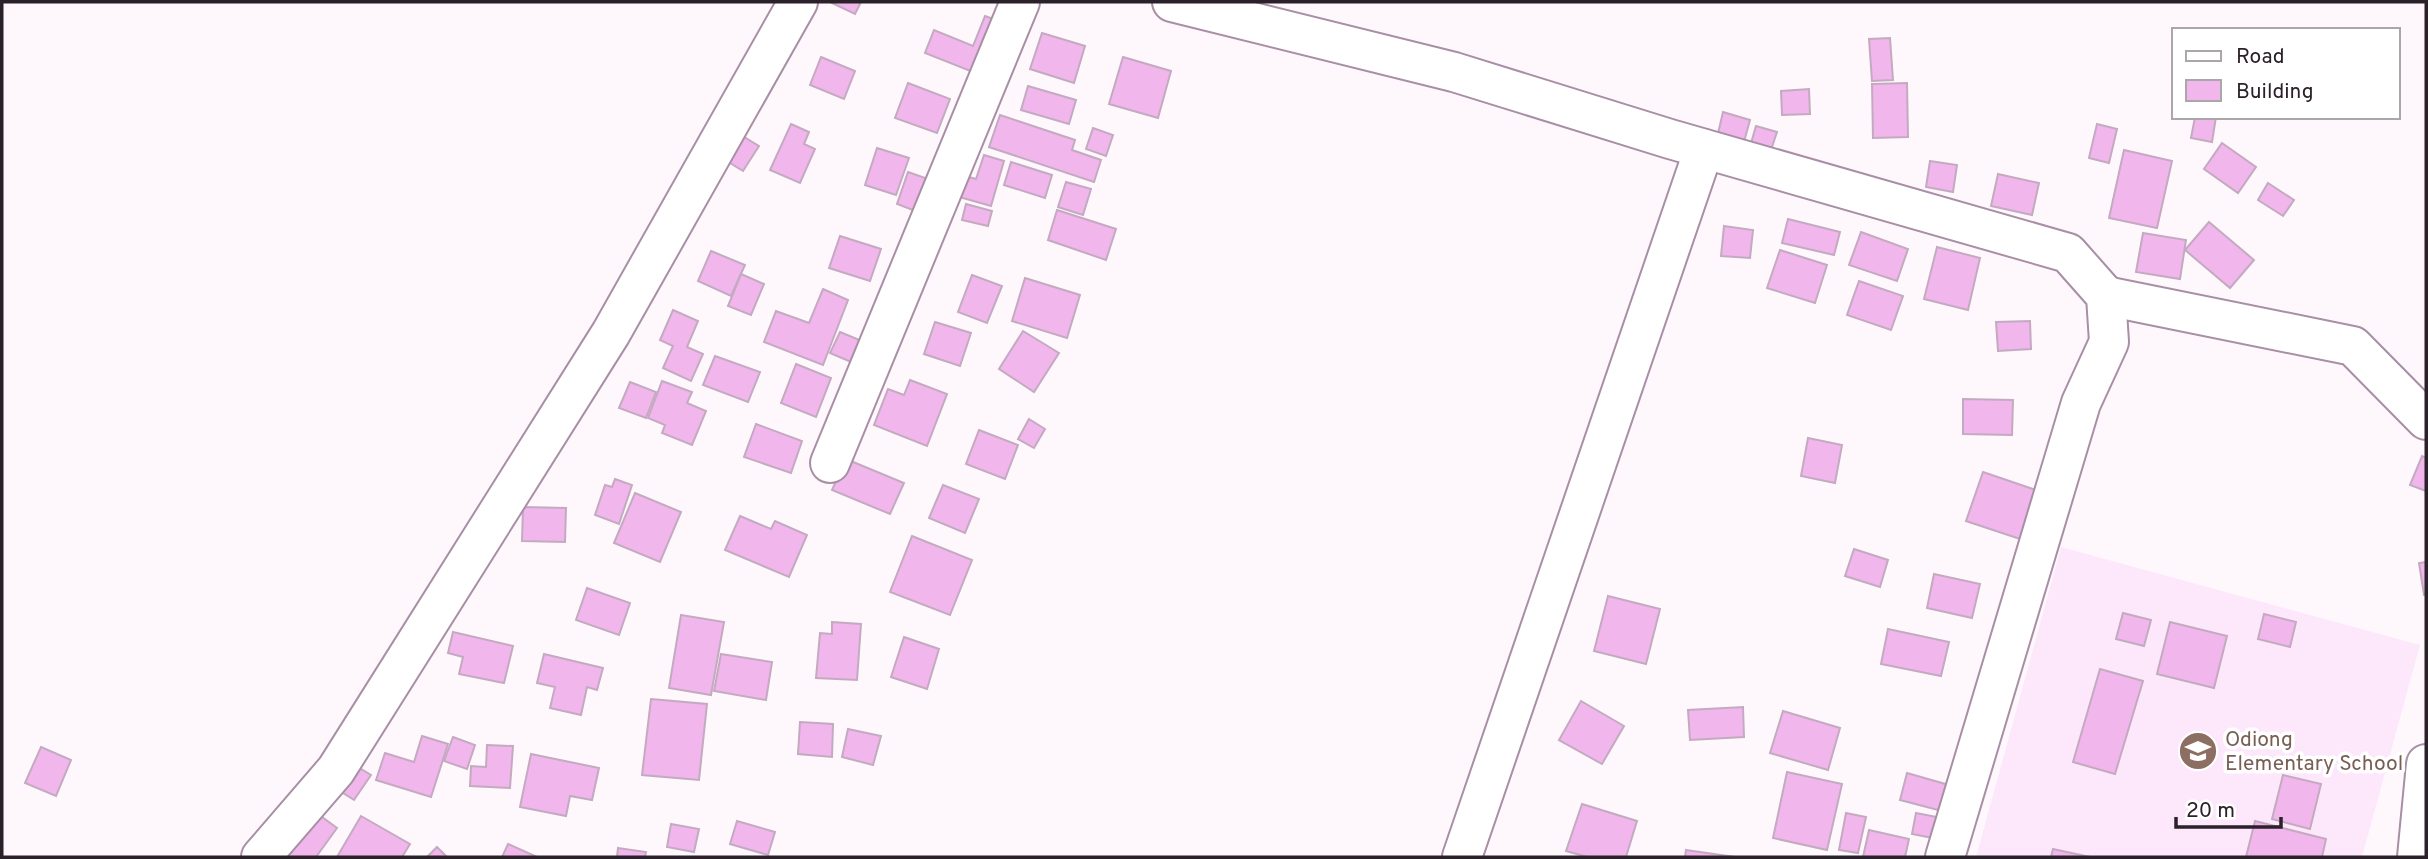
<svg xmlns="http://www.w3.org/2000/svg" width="2428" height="859" font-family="Overpass,sans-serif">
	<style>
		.built { fill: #fde8fb }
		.building { fill: #f1b6eb; stroke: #c4aac1; stroke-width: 2 }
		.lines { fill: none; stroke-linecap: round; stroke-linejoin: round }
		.minor-casing { stroke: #a88fa6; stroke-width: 42 }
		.minor { stroke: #fff; stroke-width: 38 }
		.labels { text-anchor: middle; stroke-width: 7; stroke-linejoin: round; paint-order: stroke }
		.education-label { font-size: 21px; fill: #785e54; stroke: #fff; text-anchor: start }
	</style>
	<rect width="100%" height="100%" fill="#fef8fd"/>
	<path class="built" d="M 2061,547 L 2420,645 L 2362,857 L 1976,857 Z"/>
	<g class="building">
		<path d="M 830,2 L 861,2 L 855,14 Z"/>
		<path d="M 985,16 L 1010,25 L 988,78 L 925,53 L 934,30 L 973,46 Z"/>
		<path d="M 1042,33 L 1085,46 L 1074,83 L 1030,69 Z"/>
		<path d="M 1890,38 L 1893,80 L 1872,81 L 1869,39 Z"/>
		<path d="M 821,57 L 855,71 L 844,99 L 810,85 Z"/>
		<path d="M 1123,57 L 1171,71 L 1158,118 L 1109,104 Z"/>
		<path d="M 908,83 L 950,99 L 937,133 L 895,118 Z"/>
		<path d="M 1907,83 L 1908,137 L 1873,138 L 1872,84 Z"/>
		<path d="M 1028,86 L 1076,100 L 1069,124 L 1021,110 Z"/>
		<path d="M 1809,89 L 1810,114 L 1782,115 L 1781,91 Z"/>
		<path d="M 1723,112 L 1750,120 L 1742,149 L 1716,142 Z"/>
		<path d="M 1000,115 L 1075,140 L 1072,150 L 1101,160 L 1094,182 L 989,147 Z"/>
		<path d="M 2195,117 L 2216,117 L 2212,142 L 2191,138 Z"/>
		<path d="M 791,124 L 809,132 L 804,144 L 815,149 L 800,183 L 770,170 Z"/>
		<path d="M 2097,124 L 2117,129 L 2109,163 L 2089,158 Z"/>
		<path d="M 1756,126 L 1777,132 L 1769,156 L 1749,150 Z"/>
		<path d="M 1093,128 L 1113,135 L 1106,156 L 1086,149 Z"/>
		<path d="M 741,135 L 759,146 L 743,171 L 725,160 Z"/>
		<path d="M 2222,143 L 2256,167 L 2238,193 L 2204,169 Z"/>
		<path d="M 877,148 L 909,158 L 896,195 L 865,185 Z"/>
		<path d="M 2124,150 L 2172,161 L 2157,228 L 2109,218 Z"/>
		<path d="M 984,155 L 1004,161 L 991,206 L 956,196 L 962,175 L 976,179 Z"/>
		<path d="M 1930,161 L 1957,165 L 1953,192 L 1926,187 Z"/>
		<path d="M 1011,162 L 1052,175 L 1045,198 L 1004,185 Z"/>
		<path d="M 908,172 L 934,181 L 923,214 L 897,204 Z"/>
		<path d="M 1998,174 L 2039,183 L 2032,215 L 1991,206 Z"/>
		<path d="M 1066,182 L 1091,189 L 1083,215 L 1058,207 Z"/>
		<path d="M 2268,183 L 2294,200 L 2283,216 L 2258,200 Z"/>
		<path d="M 966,204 L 992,211 L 988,226 L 962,220 Z"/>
		<path d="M 1057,210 L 1116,229 L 1106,260 L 1048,240 Z"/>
		<path d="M 1788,219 L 1840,232 L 1834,255 L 1782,243 Z"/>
		<path d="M 2209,222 L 2254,260 L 2230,288 L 2185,250 Z"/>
		<path d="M 1724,226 L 1753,230 L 1750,258 L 1721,256 Z"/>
		<path d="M 1861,232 L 1908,249 L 1897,281 L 1849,265 Z"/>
		<path d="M 2143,233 L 2186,240 L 2180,279 L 2136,272 Z"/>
		<path d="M 840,236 L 881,249 L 870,281 L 829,268 Z"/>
		<path d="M 1937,247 L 1980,258 L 1968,310 L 1924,299 Z"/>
		<path d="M 1780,250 L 1827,265 L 1815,303 L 1767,288 Z"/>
		<path d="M 711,251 L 745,265 L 731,296 L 698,281 Z"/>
		<path d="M 741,274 L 764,284 L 751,315 L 728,306 Z"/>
		<path d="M 972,275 L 1002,286 L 987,323 L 958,312 Z"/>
		<path d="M 1025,278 L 1080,295 L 1067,338 L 1012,321 Z"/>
		<path d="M 1859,281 L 1903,296 L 1891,330 L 1847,315 Z"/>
		<path d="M 823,289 L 848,300 L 823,365 L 764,342 L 776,311 L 809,323 Z"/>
		<path d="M 673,310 L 698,321 L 687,347 L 703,354 L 691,381 L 663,368 L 673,346 L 660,340 Z"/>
		<path d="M 2030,321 L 2031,349 L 1998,351 L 1996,322 Z"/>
		<path d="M 935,322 L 971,333 L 960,366 L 924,354 Z"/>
		<path d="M 1023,331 L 1059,353 L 1034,392 L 999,369 Z"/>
		<path d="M 840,332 L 874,346 L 865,368 L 830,353 Z"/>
		<path d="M 715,356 L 760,372 L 748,402 L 703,385 Z"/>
		<path d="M 796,364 L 831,378 L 816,417 L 781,403 Z"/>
		<path d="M 910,380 L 947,394 L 927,446 L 874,425 L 888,389 L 904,395 Z"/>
		<path d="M 662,381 L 692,392 L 687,403 L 706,411 L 692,445 L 662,433 L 665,425 L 648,418 Z"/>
		<path d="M 630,382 L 656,392 L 646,418 L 619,408 Z"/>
		<path d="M 1963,399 L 2013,400 L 2012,435 L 1963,434 Z"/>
		<path d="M 1029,419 L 1045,429 L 1034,448 L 1018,439 Z"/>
		<path d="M 756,424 L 802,441 L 791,473 L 744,457 Z"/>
		<path d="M 979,430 L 1018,445 L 1005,479 L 966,464 Z"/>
		<path d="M 1808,438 L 1842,445 L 1835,483 L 1801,476 Z"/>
		<path d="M 2422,456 L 2426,458 L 2426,491 L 2410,485 Z"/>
		<path d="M 846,459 L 904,483 L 890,514 L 832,490 Z"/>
		<path d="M 1983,472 L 2036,490 L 2020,539 L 1966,521 Z"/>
		<path d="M 615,479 L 632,485 L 619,524 L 595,515 L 605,485 L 612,487 Z"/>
		<path d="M 943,485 L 979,499 L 965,533 L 929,518 Z"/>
		<path d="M 635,493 L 681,512 L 660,562 L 614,543 Z"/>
		<path d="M 523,507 L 566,508 L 565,542 L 522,541 Z"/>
		<path d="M 740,516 L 771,529 L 775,521 L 807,535 L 789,577 L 725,550 Z"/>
		<path d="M 912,536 L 972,560 L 950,615 L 890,592 Z"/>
		<path d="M 1854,549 L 1888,560 L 1880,587 L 1845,576 Z"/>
		<path d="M 2426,562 L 2426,595 L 2424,595 L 2419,563 Z"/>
		<path d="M 1934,574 L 1980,584 L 1972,618 L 1927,608 Z"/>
		<path d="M 587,588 L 630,603 L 619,635 L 576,620 Z"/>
		<path d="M 1608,596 L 1660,609 L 1646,664 L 1594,651 Z"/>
		<path d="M 2123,613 L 2151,620 L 2144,646 L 2116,639 Z"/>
		<path d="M 2264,614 L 2296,622 L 2290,647 L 2258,639 Z"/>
		<path d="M 681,615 L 724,622 L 711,695 L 669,688 Z"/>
		<path d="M 832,622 L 861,624 L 857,680 L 816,678 L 820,633 L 832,634 Z"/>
		<path d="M 2170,622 L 2227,636 L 2214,688 L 2157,674 Z"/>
		<path d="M 1888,629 L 1949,642 L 1941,676 L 1881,664 Z"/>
		<path d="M 453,632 L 513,646 L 504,683 L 459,674 L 463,657 L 448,653 Z"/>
		<path d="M 904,637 L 939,649 L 927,689 L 891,677 Z"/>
		<path d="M 544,654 L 603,668 L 597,690 L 587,687 L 581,715 L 550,708 L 555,687 L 537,683 Z"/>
		<path d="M 721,654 L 772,662 L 766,700 L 714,691 Z"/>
		<path d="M 2100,669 L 2143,681 L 2115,774 L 2073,762 Z"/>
		<path d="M 651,699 L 707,704 L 699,780 L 642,775 Z"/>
		<path d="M 1581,701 L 1624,726 L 1602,764 L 1559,740 Z"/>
		<path d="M 1743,707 L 1744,737 L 1690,740 L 1688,710 Z"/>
		<path d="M 1783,711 L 1840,728 L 1828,770 L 1770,753 Z"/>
		<path d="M 800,722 L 833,724 L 832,757 L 798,754 Z"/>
		<path d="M 848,729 L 881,736 L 873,765 L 842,757 Z"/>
		<path d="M 422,736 L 448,744 L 431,797 L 376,780 L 385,753 L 414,762 Z"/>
		<path d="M 453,737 L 475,745 L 467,769 L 444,761 Z"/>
		<path d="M 487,745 L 513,746 L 510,788 L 470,786 L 471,766 L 486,767 Z"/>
		<path d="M 41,747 L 71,760 L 56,796 L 25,783 Z"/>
		<path d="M 531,754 L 599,768 L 592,800 L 570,796 L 566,816 L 520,807 Z"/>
		<path d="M 348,761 L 371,775 L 354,800 L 332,786 Z"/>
		<path d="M 1787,772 L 1842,784 L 1827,850 L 1773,838 Z"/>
		<path d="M 1907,773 L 1949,785 L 1942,811 L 1900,800 Z"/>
		<path d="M 2283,775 L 2321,784 L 2310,829 L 2272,819 Z"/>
		<path d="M 1582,804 L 1637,821 L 1626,857 L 1587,857 L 1566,851 Z"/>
		<path d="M 1846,813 L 1866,817 L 1858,853 L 1839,850 Z"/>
		<path d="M 1916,813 L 1942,818 L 1938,839 L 1912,834 Z"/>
		<path d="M 318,814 L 337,828 L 316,857 L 286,857 Z"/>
		<path d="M 361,816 L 410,844 L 402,857 L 337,857 Z"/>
		<path d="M 737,821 L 775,832 L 768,855 L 730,844 Z"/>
		<path d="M 2255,821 L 2326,839 L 2322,857 L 2246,857 Z"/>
		<path d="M 671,824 L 699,829 L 694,852 L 667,847 Z"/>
		<path d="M 1869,830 L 1909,839 L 1905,857 L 1863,857 Z"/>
		<path d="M 508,844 L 537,857 L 502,857 Z"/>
		<path d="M 437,847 L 447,857 L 427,857 Z"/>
		<path d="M 618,848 L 646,852 L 645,857 L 617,857 Z"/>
		<path d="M 2053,849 L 2090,857 L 2051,857 Z"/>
		<path d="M 1686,850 L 1735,857 L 1685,857 Z"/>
	</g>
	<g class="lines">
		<g class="minor-casing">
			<g id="minor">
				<path d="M 1172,2 L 1454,72 L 1670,139 L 2068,253 L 2106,296 L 2109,342 L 2081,403 L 1945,857"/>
				<path d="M 2106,296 L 2353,346 L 2426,420"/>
				<path d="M 830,463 L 1020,2"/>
				<path d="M 261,857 L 336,770 L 611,333 L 798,2"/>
				<path d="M 1462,857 L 1704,149"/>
				<path d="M 2417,857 L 2426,764"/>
			</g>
		</g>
		<use href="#minor" class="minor"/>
	</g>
	<defs>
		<g id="school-disc" transform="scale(2.0125)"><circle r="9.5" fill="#8d6e63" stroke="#fff"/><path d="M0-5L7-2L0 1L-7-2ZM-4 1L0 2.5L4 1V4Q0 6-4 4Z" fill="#fff"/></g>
	</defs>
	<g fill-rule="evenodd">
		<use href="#school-disc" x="2198" y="751"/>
	</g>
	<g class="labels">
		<g class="education-label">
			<text x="2225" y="746">Odiong<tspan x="2225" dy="24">Elementary School</tspan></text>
		</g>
	</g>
	<rect width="2428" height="859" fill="none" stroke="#2b212a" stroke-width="7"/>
	<rect x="2172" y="28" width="228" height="91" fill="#ffffff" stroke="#aaa6aa" stroke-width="2"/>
	<rect x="2186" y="51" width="35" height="10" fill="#ffffff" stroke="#aaa6aa" stroke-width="2"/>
	<text x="2236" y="63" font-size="21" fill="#2b212a">Road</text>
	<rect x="2186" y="80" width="35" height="21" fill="#f1b6eb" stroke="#aaa6aa" stroke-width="2"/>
	<text x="2236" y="98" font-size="21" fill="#2b212a">Building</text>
	<path d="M2176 817v10h105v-10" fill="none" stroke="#2b212a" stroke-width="3.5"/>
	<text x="2186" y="817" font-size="21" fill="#2b212a" stroke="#ffffff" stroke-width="5" paint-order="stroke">20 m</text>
</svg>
